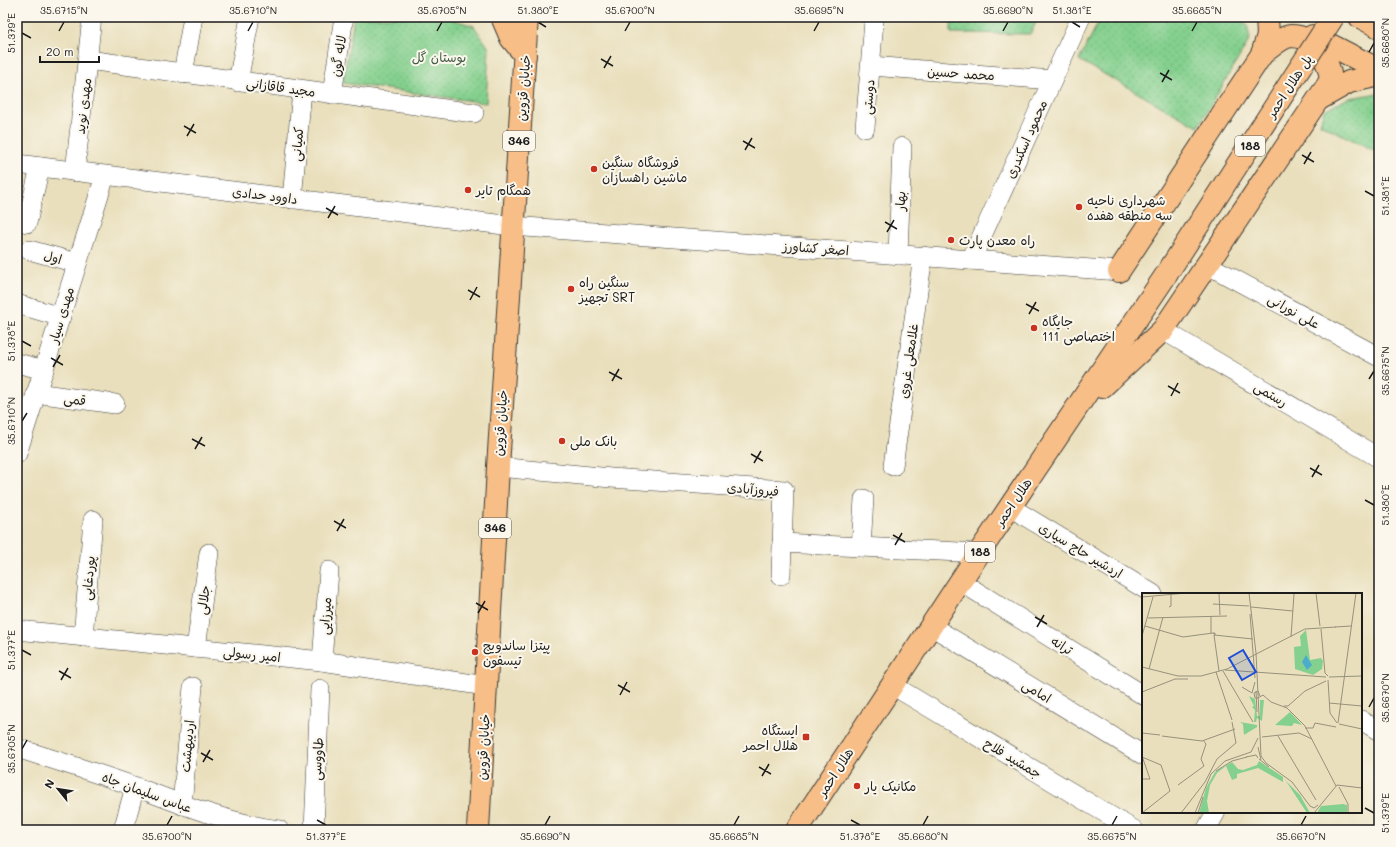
<svg xmlns="http://www.w3.org/2000/svg" width="1396" height="847" font-family="Mali,'Playpen Sans Arabic',sans-serif">
	<style>
		.park { fill: url(#park-dots); stroke: #507655 }
		.lines { fill: none; stroke-linecap: round; stroke-linejoin: round }
		.minor-casing { stroke: #3b3934; stroke-width: 20 }
		.major-casing { stroke: #3b3934; stroke-width: 24 }
		.highway-casing { stroke: #3b3934; stroke-width: 24 }
		.minor { stroke: #fff; stroke-width: 19 }
		.major { stroke: #f7be87; stroke-width: 22 }
		.highway { stroke: #f7be87; stroke-width: 22 }
		.major-bridge-casing { stroke: #3b3934; stroke-width: 24; stroke-linecap: butt }
		.major-bridge { stroke: #f7be87; stroke-width: 22 }
		.ticks { fill: none; stroke: #1c1c1c; stroke-width: 1.5 }
		.poi-dot { fill: #c8321e; stroke: #fbf7ec; stroke-width: 1.5 }
		.labels { text-anchor: middle; stroke-width: 4; stroke-linejoin: round; paint-order: stroke }
		.shield { fill: #fbf7ec; stroke: #5f5e5a; stroke-width: 1 }
		.shield-label { font-size: 12px; font-weight: bold; fill: #1c1c1c }
		.street-label { font-size: 13px; fill: #1c1c1c; stroke: #fbf7ec }
		.park-label { font-size: 13px; fill: #405b44; stroke: #fbf7ec }
		.poi-label { font-size: 13px; fill: #1c1c1c; stroke: #fbf7ec; text-anchor: start }
		.inset-road { fill: none; stroke: #97917c; stroke-width: 1 }
		.view { fill: #1d4ed8; fill-opacity: 0.15; stroke: #1d4ed8; stroke-width: 2 }
		.inset-edge { fill: none; stroke: #1c1c1c; stroke-width: 2 }
		.neatline { fill: none; stroke: #1c1c1c; stroke-width: 1.5 }
		.ticks-label { font-size: 10px; text-anchor: middle; fill: #1c1c1c }
	</style>
	<defs>
		<pattern id="park-dots" width="8" height="8" patternUnits="userSpaceOnUse"><rect width="8" height="8" fill="#84d08e"/><path d="M2 2h.1M6 6h.1" fill="none" stroke="#71b27a" stroke-width="1.8" stroke-linecap="round"/></pattern>
	</defs>
	<rect width="100%" height="100%" fill="#fbf7ec"/>
	<filter id="ink" filterUnits="userSpaceOnUse"><feTurbulence type="fractalNoise" baseFrequency=".025" numOctaves="2"/><feDisplacementMap in="SourceGraphic" scale="8" xChannelSelector="R" yChannelSelector="G"/><feConvolveMatrix kernelMatrix="1 2 1 2 8 2 1 2 1" color-interpolation-filters="sRGB"/></filter>
	<filter id="wash" filterUnits="userSpaceOnUse"><feTurbulence type="fractalNoise" baseFrequency=".012" numOctaves="4" result="noise"/><feDisplacementMap in="SourceGraphic" scale="16" xChannelSelector="R" yChannelSelector="G"/><feGaussianBlur stdDeviation="0.9" result="paint"/><feColorMatrix in="noise" values="0 0 0 0 0 0 0 0 0 0 0 0 0 0 0 0 0 1.4 0 .05"/><feComposite in="paint" operator="in"/></filter>
	<g filter="url(#wash)">
		<rect width="100%" height="100%" fill="#e9dfbc"/>
		<g class="park">
			<path d="M 354,17 L 445,17 L 474,26 L 489,48 L 486,103 L 343,83 Z"/>
			<path d="M 951,17 L 1039,17 L 1030,34 L 951,33 Z"/>
			<path d="M 1101,17 L 1233,17 L 1247,24 L 1250,39 L 1198,127 L 1079,60 Z"/>
			<path d="M 1379,93 L 1379,153 L 1320,124 L 1324,110 L 1349,98 Z"/>
		</g>
	</g>
	<g filter="url(#ink)">
		<g class="lines">
			<g class="minor-casing">
				<g id="minor">
					<path d="M 88,60 L 474,113"/>
					<path d="M 871,66 L 1052,80"/>
					<path d="M 183,74 L 193,17"/>
					<path d="M 238,82 L 250,17"/>
					<path d="M 332,94 L 344,17"/>
					<path d="M 865,128 L 874,21"/>
					<path d="M 17,164 L 512,226 L 1119,271"/>
					<path d="M 75,172 L 92,17"/>
					<path d="M 292,199 L 302,90"/>
					<path d="M 27,223 L 40,167"/>
					<path d="M 29,250 L 77,263"/>
					<path d="M 898,255 L 902,147"/>
					<path d="M 971,260 L 1081,17"/>
					<path d="M 1208,265 L 1379,357"/>
					<path d="M 17,304 L 61,317"/>
					<path d="M 1163,330 L 1379,458"/>
					<path d="M 17,363 L 44,370"/>
					<path d="M 36,393 L 115,404"/>
					<path d="M 17,454 L 105,176"/>
					<path d="M 893,466 L 923,256"/>
					<path d="M 498,467 L 611,478 L 784,490 L 781,575"/>
					<path d="M 1010,507 L 1153,594"/>
					<path d="M 782,543 L 979,553"/>
					<path d="M 861,547 L 864,499"/>
					<path d="M 961,582 L 1143,695"/>
					<path d="M 931,626 L 1143,755"/>
					<path d="M 17,630 L 322,661 L 486,686"/>
					<path d="M 83,637 L 93,520"/>
					<path d="M 196,648 L 209,553"/>
					<path d="M 322,661 L 329,571"/>
					<path d="M 892,685 L 1134,830"/>
					<path d="M 1361,720 L 1379,731"/>
					<path d="M 17,748 C 57,761 97,773 136,787 C 183,805 229,823 279,830"/>
					<path d="M 182,805 L 193,687"/>
					<path d="M 123,830 L 135,787"/>
					<path d="M 314,830 L 320,689"/>
					<path d="M 1206,830 L 1216,812"/>
				</g>
			</g>
			<g class="major-casing">
				<g id="major">
					<path d="M 502,17 L 511,38 L 525,55"/>
					<path d="M 1313,36 L 1379,70"/>
					<path d="M 1321,98 L 1349,82 L 1379,75"/>
					<path d="M 1119,271 L 1262,54 L 1268,35 L 1267,17"/>
					<path d="M 1102,387 L 1163,330 L 1331,80 C 1329,60 1316,36 1291,36 C 1281,37 1270,48 1262,54"/>
					<path d="M 478,830 L 498,467 L 527,17"/>
					<path d="M 797,830 L 979,553 L 1166,275"/>
				</g>
			</g>
			<g class="highway-casing">
				<path id="highway" d="M 1360,17 L 1379,27"/>
			</g>
			<use href="#minor" class="minor"/>
			<use href="#major" class="major"/>
			<use href="#highway" class="highway"/>
			<g class="major-bridge-casing">
				<path id="major-bridge" d="M 1166,275 L 1333,17"/>
			</g>
			<use href="#major-bridge" class="major-bridge"/>
		</g>
	</g>
	<path class="ticks" d="M 538,22 L 546,27M 1072,22 L 1080,27M 59,31 L 64,22M 248,31 L 253,22M 437,31 L 442,22M 625,31 L 630,22M 814,31 L 819,22M 1003,31 L 1008,22M 1192,31 L 1197,22M 22,33 L 31,38M 1369,52 L 1374,43M 601,59 L 613,66M 604,68 L 611,56M 1160,73 L 1172,80M 1162,82 L 1169,70M 184,126 L 196,133M 187,136 L 194,124M 743,141 L 755,148M 745,150 L 752,138M 1302,155 L 1314,162M 1304,164 L 1311,152M 1365,191 L 1374,196M 326,208 L 338,215M 328,218 L 335,206M 885,222 L 897,229M 887,232 L 894,220M 468,290 L 480,297M 470,300 L 477,287M 1026,304 L 1039,311M 1029,314 L 1036,302M 22,341 L 31,346M 51,358 L 63,365M 53,367 L 60,355M 609,372 L 622,379M 1369,379 L 1374,371M 612,381 L 619,369M 1168,386 L 1180,393M 1171,396 L 1178,383M 22,421 L 27,413M 192,439 L 205,446M 195,449 L 202,437M 751,454 L 763,461M 754,463 L 761,451M 1310,468 L 1322,475M 1312,477 L 1319,465M 1365,500 L 1374,505M 334,521 L 346,528M 337,531 L 344,519M 893,535 L 905,542M 895,545 L 902,533M 476,603 L 488,610M 478,613 L 485,601M 1035,617 L 1047,624M 1037,627 L 1044,615M 22,650 L 31,655M 59,671 L 71,678M 61,680 L 68,668M 618,685 L 630,692M 620,695 L 627,682M 1369,707 L 1374,698M 22,749 L 27,740M 201,753 L 213,760M 203,762 L 210,750M 759,767 L 771,774M 762,776 L 769,764M 1365,808 L 1374,813M 317,820 L 326,825M 851,820 L 860,825M 167,825 L 172,816M 545,825 L 550,816M 734,825 L 739,816M 923,825 L 928,816M 1112,825 L 1117,816M 1301,825 L 1306,816"/>
	<g class="poi-dot">
		<circle cx="594" cy="169" r="4"/>
		<circle cx="468" cy="190" r="4"/>
		<circle cx="1079" cy="207" r="4"/>
		<circle cx="951" cy="240" r="4"/>
		<circle cx="571" cy="289" r="4"/>
		<circle cx="1034" cy="328" r="4"/>
		<circle cx="562" cy="441" r="4"/>
		<circle cx="475" cy="652" r="4"/>
		<rect x="802" y="733" width="8" height="8" rx="2"/>
		<circle cx="857" cy="786" r="4"/>
	</g>
	<g class="labels">
		<g class="shield">
			<rect x="503" y="131" width="32" height="20" rx="3"/>
			<rect x="1235" y="136" width="30" height="20" rx="3"/>
			<rect x="479" y="518" width="32" height="20" rx="3"/>
			<rect x="965" y="542" width="30" height="20" rx="3"/>
		</g>
		<g class="shield-label">
			<text x="519" y="145">346</text>
			<text x="1250" y="150">188</text>
			<text x="495" y="532">346</text>
			<text x="980" y="556">188</text>
		</g>
		<g class="street-label">
			<text transform="translate(338 56) rotate(-81)" y="5">لاله گون</text>
			<text transform="translate(961 73) rotate(4)" y="5">محمد حسین</text>
			<text transform="translate(1289 86) rotate(-57)" y="5">پل هلال احمر</text>
			<text transform="translate(281 87) rotate(8)" y="5">مجید قاقازانی</text>
			<text transform="translate(523 88) rotate(-86)" y="5">خیابان قزوین</text>
			<text transform="translate(868 97) rotate(-85)" y="5">دوستی</text>
			<text transform="translate(83 106) rotate(-83)" y="5">مهدی نوید</text>
			<text transform="translate(1026 139) rotate(-66)" y="5">محمود اسکندری</text>
			<text transform="translate(297 144) rotate(-85)" y="5">کمیانی</text>
			<text transform="translate(265 195) rotate(7)" y="5">داوود حدادی</text>
			<text transform="translate(900 201) rotate(-88)" y="5">بهار</text>
			<text transform="translate(816 248) rotate(4)" y="5">اصغر کشاورز</text>
			<text transform="translate(53 257) rotate(16)" y="5">اول</text>
			<text transform="translate(1294 311) rotate(29)" y="5">علی نورانی</text>
			<text transform="translate(61 315) rotate(-73)" y="5">مهدی سیار</text>
			<text transform="translate(908 361) rotate(-82)" y="5">غلامعلی غروی</text>
			<text transform="translate(1271 394) rotate(31)" y="5">رستمی</text>
			<text transform="translate(75 399) rotate(8)" y="5">قمی</text>
			<text transform="translate(500 423) rotate(-86)" y="5">خیابان قزوین</text>
			<text transform="translate(753 489) rotate(5)" y="5">فیروزآبادی</text>
			<text transform="translate(1013 502) rotate(-56)" y="5">هلال احمر</text>
			<text transform="translate(1081 550) rotate(31)" y="5">اردشیر حاج سیاری</text>
			<text transform="translate(88 578) rotate(-85)" y="5">پوردغایی</text>
			<text transform="translate(203 600) rotate(-82)" y="5">جلالی</text>
			<text transform="translate(325 616) rotate(-86)" y="5">میرزایی</text>
			<text transform="translate(1062 645) rotate(32)" y="5">ترانه</text>
			<text transform="translate(252 654) rotate(6)" y="5">امیر رسولی</text>
			<text transform="translate(1037 691) rotate(31)" y="5">امامی</text>
			<text transform="translate(187 746) rotate(-85)" y="5">اردیبهشت</text>
			<text transform="translate(483 747) rotate(-87)" y="5">خیابان قزوین</text>
			<text transform="translate(1013 758) rotate(31)" y="5">جمشید فلاح</text>
			<text transform="translate(317 759) rotate(-87)" y="5">طاووسی</text>
			<text transform="translate(835 772) rotate(-57)" y="5">هلال احمر</text>
			<text transform="translate(147 792) rotate(20)" y="5">عباس سلیمان جاه</text>
		</g>
		<g class="park-label">
			<text x="439" y="62">بوستان گل</text>
		</g>
		<g class="poi-label">
			<text x="602" y="167">فروشگاه سنگین<tspan x="602" dy="15">ماشین راهسازان</tspan></text>
			<text x="476" y="195">همگام تایر</text>
			<text x="1087" y="205">شهرداری ناحیه<tspan x="1087" dy="15">سه منطقه هفده</tspan></text>
			<text x="959" y="245">راه معدن پارت</text>
			<text x="579" y="287">سنگین راه<tspan x="579" dy="15">تجهیز SRT</tspan></text>
			<text x="1042" y="326">جایگاه<tspan x="1042" dy="15">اختصاصی 111</tspan></text>
			<text x="570" y="446">بانک ملی</text>
			<text x="483" y="650">پیتزا ساندویچ<tspan x="483" dy="15">تیسفون</tspan></text>
			<text x="798" y="735" text-anchor="end">ایستگاه<tspan x="798" dy="15">هلال احمر</tspan></text>
			<text x="865" y="791">مکانیک یار</text>
		</g>
	</g>
	<g transform="translate(1142 593)">
		<rect width="220" height="220" fill="#e9dfbc"/>
		<path d="M 164,37 L 168,67 L 179,65 L 181,68 L 180,76 L 171,82 L 153,76 L 152,54 L 159,53 L 158,43 ZM 107,103 L 113,106 L 115,123 L 118,123 L 118,107 L 122,107 L 120,128 L 115,125 L 114,129 L 112,129 L 113,117 L 110,114 L 112,113 ZM 148,119 L 160,132 L 152,130 L 150,133 L 133,132 ZM 117,168 L 141,184 L 141,189 L 116,175 L 95,181 L 95,185 L 90,187 L 84,173 L 75,180 L 68,192 L 65,208 L 67,220 L 57,220 L 64,195 L 73,179 L 90,169 L 96,176 L 101,177 L 115,172 ZM 144,188 L 158,202 L 168,220 L 165,220 ZM 201,211 L 205,212 L 205,220 L 175,220 L 179,213 Z" fill="#84d08e"/>
		<path d="M 98,129 L 115,132 L 115,134 L 102,142 L 101,131 Z" fill="#84d08e"/>
		<path d="M 164,62 L 170,72 L 165,77 L 160,69 Z" fill="#4caccb"/>
		<path class="inset-road" d="M 77,0 L 78,22M 107,0 L 114,60 L 119,163 L 124,170 L 150,189 L 168,213 L 172,215 L 176,212M 135,0 L 153,0M 174,0 L 178,33M 0,4 L 45,0M 71,11 L 107,13M 27,14 L 29,13 L 29,2M 109,14 L 151,18M 108,21 L 113,85M 69,23 L 69,40M 6,25 L 85,23M 3,33 L 41,44 L 71,40 L 73,42 L 73,40 L 71,40M 193,34 L 209,33M 179,36 L 183,80 L 186,83M 0,43 L 11,4M 149,44 L 152,1M 0,74 L 36,83 L 59,83 L 85,76 L 163,36 L 194,34M 7,76 L 21,24M 83,77 L 184,84M 77,78 L 72,42 L 111,46M 81,78 L 111,129M 74,79 L 90,127M 187,84 L 220,83M 186,87 L 188,120 L 195,130M 100,94 L 110,100 L 113,89M 114,98 L 115,119M 0,99 L 33,86 L 46,86M 118,103 L 116,98 L 112,100 L 113,105 L 116,105 L 121,102 L 129,109 L 145,115 L 163,133 L 194,193M 187,110 L 220,113M 142,113 L 146,113 L 163,98 L 184,88M 173,130 L 194,134M 196,130 L 214,0M 197,131 L 220,136M 163,135 L 171,135 L 173,130M 0,140 L 18,142M 20,143 L 60,148 L 93,136M 136,143 L 174,207M 120,144 L 157,140 L 170,146M 61,147 L 64,151 L 59,166 L 62,173M 116,154 L 119,167M 0,164 L 19,172 L 28,198M 104,164 L 114,162 L 116,165M 117,166 L 127,174M 74,178 L 90,168 L 105,164M 0,186 L 8,186 L 0,163M 36,192 L 62,173M 197,194 L 206,211 L 206,219M 0,220 L 28,198M 39,220 L 63,189 L 75,166 L 94,150 L 90,129M 53,220 L 69,181 L 83,168 L 109,159 L 116,145M 56,220 L 61,204M 172,220 L 195,192 L 220,195"/>
		<path class="view" d="M 101,57 L 114,79 L 100,87 L 87,65 Z"/>
		<rect width="220" height="220" class="inset-edge"/>
	</g>
	<rect width="1396" height="847" fill="none" stroke="#fbf7ec" stroke-width="44"/>
	<g transform="translate(58 789) rotate(300)" stroke="#fbf7ec" stroke-width="3" paint-order="stroke">
	<path d="M0-3L7 15L0 10L-7 15Z" fill="#1c1c1c"/>
	<text y="-6" font-size="11" font-weight="bold" text-anchor="middle" fill="#1c1c1c">N</text>
	</g>
	<path d="M40 56v6h59v-6" fill="none" stroke="#1c1c1c" stroke-width="2"/>
	<text x="46" y="56" font-size="12" fill="#1c1c1c" stroke="#fbf7ec" stroke-width="3" paint-order="stroke">20 m</text>
	<rect x="22" y="22" width="1352" height="803" class="neatline"/>
	<g class="ticks-label">
		<text x="64" y="14">35.6715°N</text>
		<text x="253" y="14">35.6710°N</text>
		<text x="442" y="14">35.6705°N</text>
		<text x="538" y="14">51.380°E</text>
		<text x="630" y="14">35.6700°N</text>
		<text x="819" y="14">35.6695°N</text>
		<text x="1008" y="14">35.6690°N</text>
		<text x="1072" y="14">51.381°E</text>
		<text x="1197" y="14">35.6685°N</text>
		<text transform="translate(11 33) rotate(-90)" y="4">51.379°E</text>
		<text transform="translate(1385 43) rotate(-90)" y="4">35.6680°N</text>
		<text transform="translate(1385 196) rotate(-90)" y="4">51.381°E</text>
		<text transform="translate(11 341) rotate(-90)" y="4">51.378°E</text>
		<text transform="translate(1385 371) rotate(-90)" y="4">35.6675°N</text>
		<text transform="translate(11 421) rotate(-90)" y="4">35.6710°N</text>
		<text transform="translate(1385 505) rotate(-90)" y="4">51.380°E</text>
		<text transform="translate(11 650) rotate(-90)" y="4">51.377°E</text>
		<text transform="translate(1385 698) rotate(-90)" y="4">35.6670°N</text>
		<text transform="translate(11 749) rotate(-90)" y="4">35.6705°N</text>
		<text transform="translate(1385 813) rotate(-90)" y="4">51.379°E</text>
		<text x="167" y="840">35.6700°N</text>
		<text x="326" y="840">51.377°E</text>
		<text x="545" y="840">35.6690°N</text>
		<text x="734" y="840">35.6685°N</text>
		<text x="860" y="840">51.378°E</text>
		<text x="923" y="840">35.6680°N</text>
		<text x="1112" y="840">35.6675°N</text>
		<text x="1301" y="840">35.6670°N</text>
	</g>
</svg>
